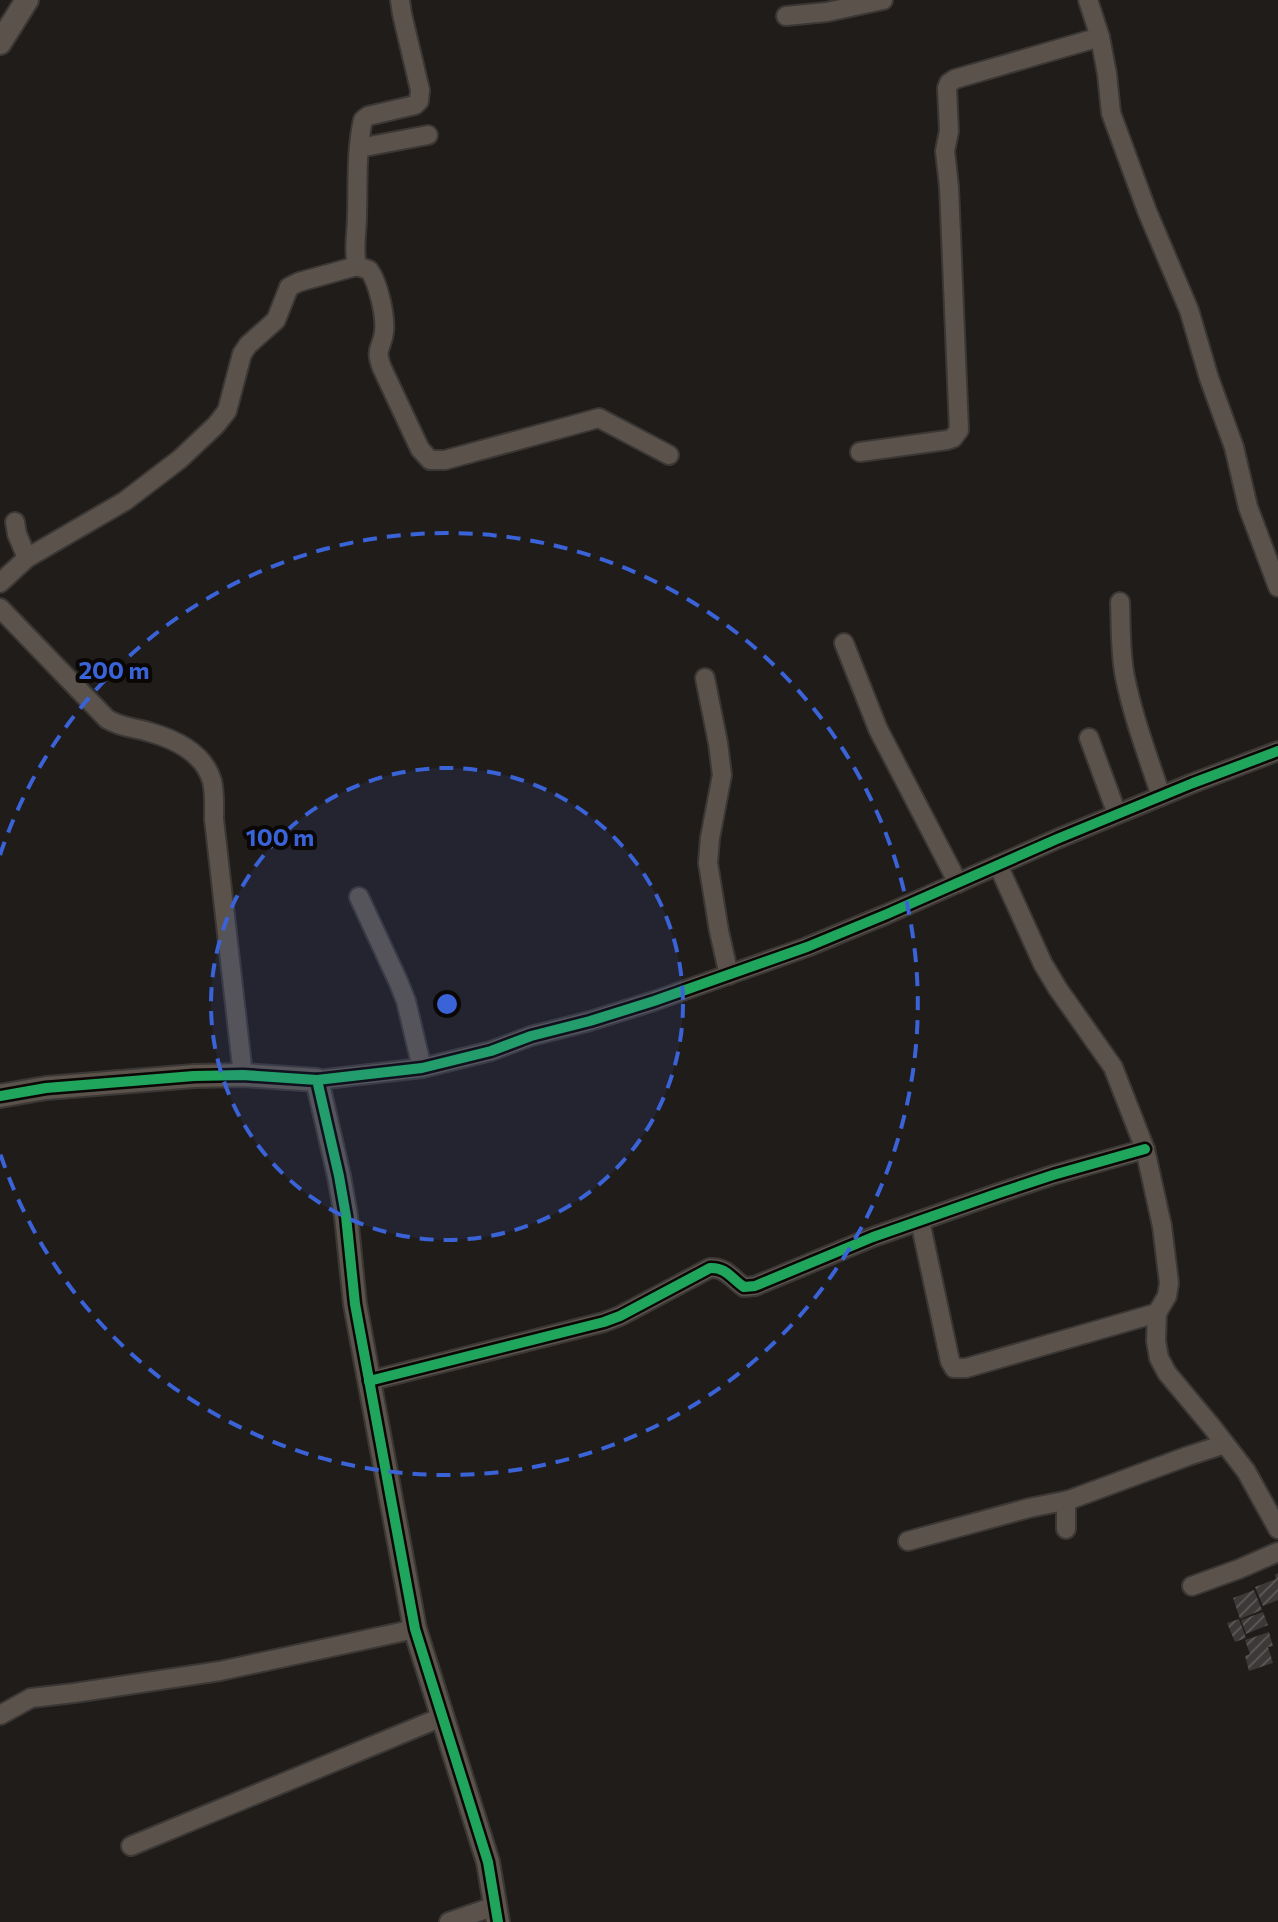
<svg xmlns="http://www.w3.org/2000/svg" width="1278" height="1922" font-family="Commissioner,sans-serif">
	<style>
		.building { fill: url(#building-hatch) }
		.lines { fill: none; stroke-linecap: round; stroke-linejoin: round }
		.minor-casing { stroke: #3a3735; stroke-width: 22 }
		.tertiary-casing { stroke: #3a3735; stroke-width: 26 }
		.minor { stroke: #5b524b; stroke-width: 18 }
		.tertiary { stroke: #5b524b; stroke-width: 22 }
		.cycleway-casing { stroke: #0a0705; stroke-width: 15 }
		.cycleway { stroke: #20a55d; stroke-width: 10 }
		.ring { fill: none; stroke: #3a63d8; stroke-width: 4; stroke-dasharray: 14 10 }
		.centre { fill: #3a63d8; stroke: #0a0705; stroke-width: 4 }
		.ring-label { font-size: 24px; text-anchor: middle; font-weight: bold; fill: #3a63d8; stroke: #0a0705; stroke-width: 8; stroke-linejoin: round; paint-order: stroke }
	</style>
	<defs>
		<pattern id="building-hatch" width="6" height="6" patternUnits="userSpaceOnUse" patternTransform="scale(2)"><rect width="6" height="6" fill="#3c3938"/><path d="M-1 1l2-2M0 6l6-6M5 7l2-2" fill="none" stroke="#585554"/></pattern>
	</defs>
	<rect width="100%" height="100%" fill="#201c1a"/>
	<g class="building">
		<path d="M 1278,1573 L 1278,1600 L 1263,1606 L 1255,1587 L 1276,1579 L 1275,1575 Z"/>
		<path d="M 1254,1590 L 1262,1610 L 1240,1619 L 1233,1598 Z"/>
		<path d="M 1263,1612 L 1268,1625 L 1246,1634 L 1241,1620 Z"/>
		<path d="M 1239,1619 L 1246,1638 L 1235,1642 L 1227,1623 Z"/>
		<path d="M 1269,1632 L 1273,1646 L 1268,1647 L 1273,1663 L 1249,1671 L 1245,1656 L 1250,1654 L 1245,1640 Z"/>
	</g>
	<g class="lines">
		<g class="minor-casing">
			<g id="minor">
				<path d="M 1088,0 L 1100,37 L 1107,74 L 1111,113 L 1147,211 L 1189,310 L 1209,378 L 1234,447 L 1248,507 L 1278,587"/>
				<path d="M 786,16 L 827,12 L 883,0"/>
				<path d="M 359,148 L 428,135"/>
				<path d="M 357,266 L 369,270 C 378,282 386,316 384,332 C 382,350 374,347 382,368 L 420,449 L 430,460 L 445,460 L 599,418 L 669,455"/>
				<path d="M 860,452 L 947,440 L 953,438 L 959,430 L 949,187 L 945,151 L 949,131 L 947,88 L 949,83 L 955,79 L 1100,37"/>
				<path d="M 15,522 L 17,534 L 27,558"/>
				<path d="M 0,583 L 27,558 L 125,501 L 180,459 L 216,425 L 227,411 L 242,354 L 248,345 L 276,320 L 289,287 L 299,282 L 357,266 C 353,248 357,233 357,215 C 358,184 356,151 363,120 L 368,116 L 415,105 L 419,101 L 420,90 L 402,14 L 400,0"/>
				<path d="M 1120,602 C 1121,627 1120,652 1125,677 C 1133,717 1148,757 1161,796"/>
				<path d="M 0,608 L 107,719 C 122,728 133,727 149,732 C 174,739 204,753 212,781 C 215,793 214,806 214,819 L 243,1075"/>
				<path d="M 844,643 L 878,729 L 958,883"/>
				<path d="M 705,678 L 718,743 L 722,775 L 710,838 L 708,863 L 719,931 L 729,975"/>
				<path d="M 1089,738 L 1117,814"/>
				<path d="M 998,865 L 1043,964 L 1058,989 L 1113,1067 L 1145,1149 L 1162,1226 L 1169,1283 L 1167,1296 L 1157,1313 L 1156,1341 L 1159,1358 L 1167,1373 L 1212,1427 L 1246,1471 L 1278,1529"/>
				<path d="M 359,897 L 398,981 L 406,1001 L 422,1068"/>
				<path d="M 317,1080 L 422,1068 L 491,1051 L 531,1036 L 590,1021 L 654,1001 L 807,947 L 887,914 L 1057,839 L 1193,783 L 1278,751"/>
				<path d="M 920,1221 L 950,1361 L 954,1368 L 966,1368 L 1157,1313"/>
				<path d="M 369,1381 L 604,1322 L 620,1316 L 710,1268 C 726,1267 732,1279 744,1287 L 755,1286 L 873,1237 L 999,1193 L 1053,1175 L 1145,1149"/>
				<path d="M 1066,1529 L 1066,1506 L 1069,1500 L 1188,1456 L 1225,1444"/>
				<path d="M 908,1541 L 1029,1508 L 1069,1500"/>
				<path d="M 1192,1586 L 1239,1569 L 1278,1552"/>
				<path d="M 0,1715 L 31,1698 L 74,1693 L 220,1671 L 415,1629"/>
				<path d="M 131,1846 L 442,1717"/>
				<path d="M 449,1922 L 495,1906"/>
			</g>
		</g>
		<g class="tertiary-casing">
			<g id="tertiary">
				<path d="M 0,43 L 27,0"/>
				<path d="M 0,1096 L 46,1088 L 194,1076 L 243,1075 L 317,1080 L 339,1176 L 346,1216 L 355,1304 L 415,1629 L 488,1862 L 498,1922"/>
			</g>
		</g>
		<use href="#minor" class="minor"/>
		<use href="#tertiary" class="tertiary"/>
		<g class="cycleway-casing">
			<g id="cycleway">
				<path d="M 317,1080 L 422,1068 L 491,1051 L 531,1036 L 590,1021 L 654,1001 L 807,947 L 887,914 L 1057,839 L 1193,783 L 1278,751"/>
				<path d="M 0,1096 L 46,1088 L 194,1076 L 243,1075 L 317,1080 L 339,1176 L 346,1216 L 355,1304 L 415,1629 L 488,1862 L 498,1922"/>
				<path d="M 369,1381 L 604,1322 L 620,1316 L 710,1268 C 726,1267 732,1279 744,1287 L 755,1286 L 873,1237 L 999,1193 L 1053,1175 L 1145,1149"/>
			</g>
		</g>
		<use href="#cycleway" class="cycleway"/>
	</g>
	<circle cx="447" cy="1004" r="236" fill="#3a63d8" fill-opacity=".12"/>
	<g class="ring">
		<circle cx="447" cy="1004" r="236"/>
		<path d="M0 855A471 471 0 1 1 0 1153"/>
	</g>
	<circle cx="447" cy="1004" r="12" class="centre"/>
	<g class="ring-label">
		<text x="114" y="679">200 m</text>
		<text x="280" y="846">100 m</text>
	</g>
</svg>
